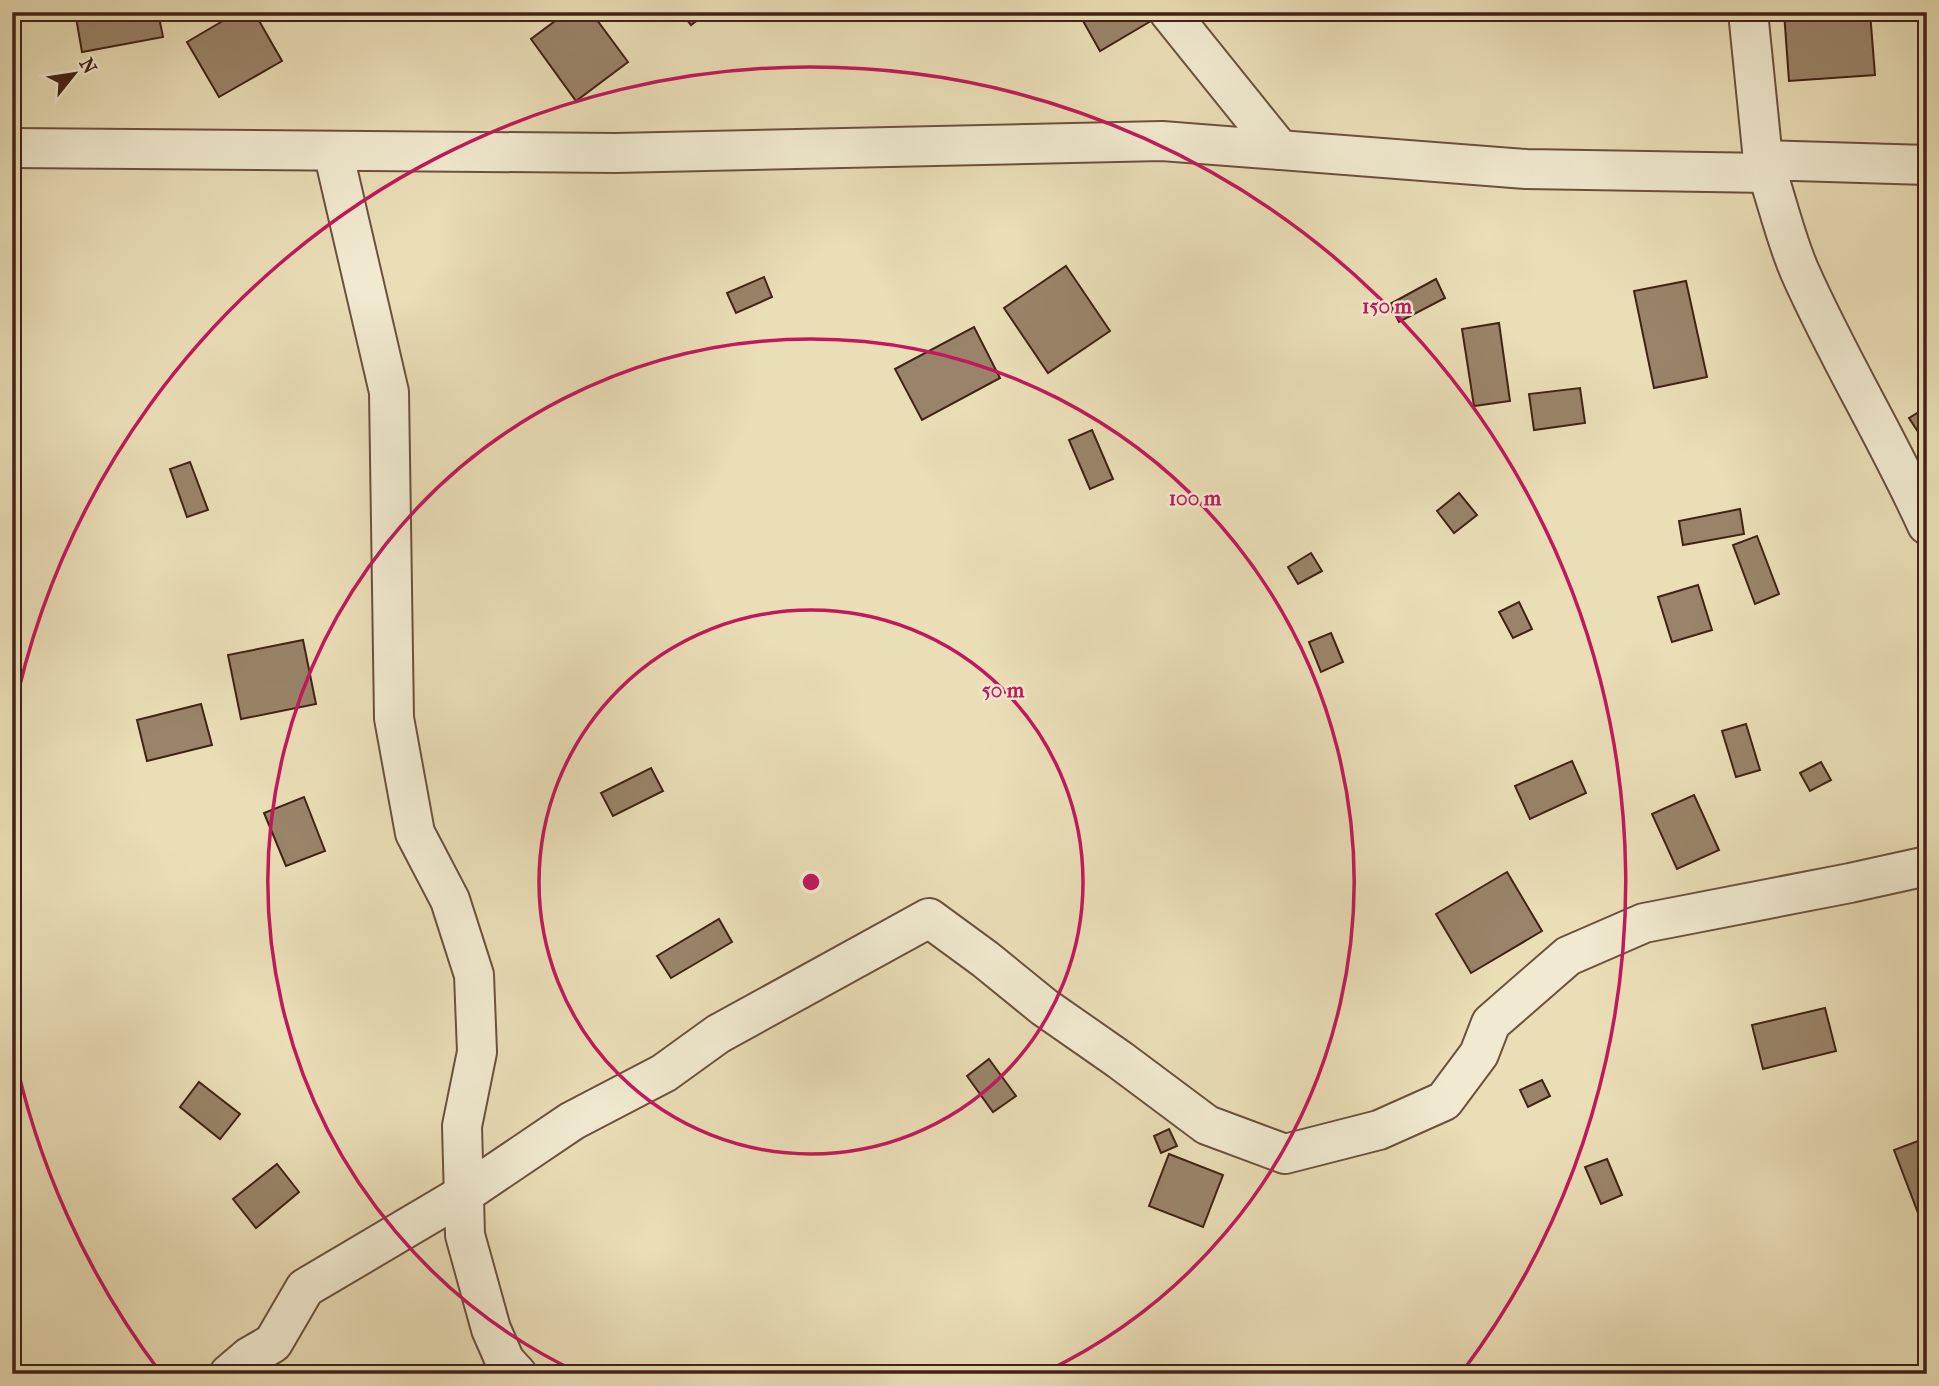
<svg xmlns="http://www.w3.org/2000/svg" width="1939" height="1386" font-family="'IM FELL French Canon',serif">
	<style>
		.building { fill: #998469; stroke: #422215; stroke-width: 2 }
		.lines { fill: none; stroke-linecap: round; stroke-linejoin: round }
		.minor-casing { stroke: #6c513e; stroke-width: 42 }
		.minor { stroke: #f1ead0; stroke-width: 38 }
		.ring { fill: none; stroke: #c2185b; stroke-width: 3.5 }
		.centre { fill: #c2185b; stroke: #f1ead0; stroke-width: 3.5 }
		.ring-label { font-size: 21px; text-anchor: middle; font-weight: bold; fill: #c2185b; stroke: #f1ead0; stroke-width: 5; stroke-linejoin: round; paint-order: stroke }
	</style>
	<rect width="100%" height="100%" fill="#eadeb7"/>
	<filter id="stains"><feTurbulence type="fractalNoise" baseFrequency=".00286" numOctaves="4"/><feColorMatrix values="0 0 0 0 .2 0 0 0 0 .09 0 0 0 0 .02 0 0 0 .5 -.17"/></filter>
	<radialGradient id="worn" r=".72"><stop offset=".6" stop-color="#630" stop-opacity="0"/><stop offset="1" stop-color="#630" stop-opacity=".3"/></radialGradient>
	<g class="building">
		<path d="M 75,12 L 158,12 L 163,37 L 82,52 Z"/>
		<path d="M 238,12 L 254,12 L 282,61 L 219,97 L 187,42 Z"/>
		<path d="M 567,12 L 591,12 L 628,62 L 576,101 L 531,39 Z"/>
		<path d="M 681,12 L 708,12 L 691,25 Z"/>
		<path d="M 1078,12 L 1146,12 L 1151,21 L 1100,51 Z"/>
		<path d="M 1784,12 L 1870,12 L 1875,75 L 1789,81 Z"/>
		<path d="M 1066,266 L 1110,331 L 1048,373 L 1004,308 Z"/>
		<path d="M 764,277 L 772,297 L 736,313 L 727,293 Z"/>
		<path d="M 1436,279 L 1445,298 L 1399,322 L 1390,304 Z"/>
		<path d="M 1686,281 L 1707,377 L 1654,388 L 1634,291 Z"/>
		<path d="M 1499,323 L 1510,401 L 1474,406 L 1462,329 Z"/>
		<path d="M 974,327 L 1000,378 L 922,420 L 895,369 Z"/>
		<path d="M 1580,388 L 1585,423 L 1534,430 L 1529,394 Z"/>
		<path d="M 1927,407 L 1927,443 L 1926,444 L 1909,418 Z"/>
		<path d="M 1092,430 L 1113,479 L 1090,489 L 1069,440 Z"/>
		<path d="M 190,462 L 208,510 L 187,517 L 170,469 Z"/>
		<path d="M 1459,493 L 1477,515 L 1454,533 L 1437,511 Z"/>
		<path d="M 1740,509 L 1744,534 L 1683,545 L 1679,521 Z"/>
		<path d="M 1757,536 L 1779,594 L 1755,604 L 1733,545 Z"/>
		<path d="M 1311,553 L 1322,571 L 1298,584 L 1288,567 Z"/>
		<path d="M 1698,585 L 1712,630 L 1672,642 L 1658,597 Z"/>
		<path d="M 1519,602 L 1532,629 L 1513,638 L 1499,612 Z"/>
		<path d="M 1331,633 L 1343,662 L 1321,672 L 1309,642 Z"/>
		<path d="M 303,640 L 316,704 L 241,719 L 228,655 Z"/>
		<path d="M 201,704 L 212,745 L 147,761 L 137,720 Z"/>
		<path d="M 1746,724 L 1760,770 L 1736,777 L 1722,731 Z"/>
		<path d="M 1572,761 L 1586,793 L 1530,819 L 1515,786 Z"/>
		<path d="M 1821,762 L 1831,780 L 1810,791 L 1800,773 Z"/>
		<path d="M 651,768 L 663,791 L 613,816 L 601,793 Z"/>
		<path d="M 1694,795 L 1719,850 L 1677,869 L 1652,814 Z"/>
		<path d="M 304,797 L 325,851 L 286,866 L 264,813 Z"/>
		<path d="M 1507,872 L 1542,931 L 1471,973 L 1436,914 Z"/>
		<path d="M 719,919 L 732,942 L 671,978 L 657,956 Z"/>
		<path d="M 1825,1008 L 1836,1051 L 1763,1069 L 1752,1025 Z"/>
		<path d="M 989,1059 L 1016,1096 L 993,1112 L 967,1076 Z"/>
		<path d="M 1542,1080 L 1550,1096 L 1528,1107 L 1520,1090 Z"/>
		<path d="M 199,1082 L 240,1114 L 220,1139 L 180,1107 Z"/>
		<path d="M 1169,1129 L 1177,1146 L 1161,1153 L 1154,1136 Z"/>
		<path d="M 1926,1138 L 1927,1230 L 1925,1231 L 1894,1150 Z"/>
		<path d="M 1169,1154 L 1223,1175 L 1203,1227 L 1149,1206 Z"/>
		<path d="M 1607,1159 L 1622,1195 L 1601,1204 L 1585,1167 Z"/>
		<path d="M 277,1164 L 299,1192 L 256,1228 L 233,1199 Z"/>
		<path d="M 1881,1366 L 1887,1374 L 1872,1374 Z"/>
	</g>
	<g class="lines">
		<g class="minor-casing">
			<g id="minor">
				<path d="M 1169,12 L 1280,150"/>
				<path d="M 1748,12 L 1763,160"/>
				<path d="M 12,148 L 615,153 L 1162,141 L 1526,169 L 1768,173"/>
				<path d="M 333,151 L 389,392 L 394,718 L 415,833 L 450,900 L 474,975 L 477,1052 L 462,1126 L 465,1235 L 491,1329 L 505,1361 L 517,1374"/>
				<path d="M 1927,165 L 1763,160 C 1776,196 1785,238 1800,272 C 1838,358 1888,439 1927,525"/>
				<path d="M 229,1374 L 249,1357 L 273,1343 L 305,1288 L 464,1194 L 572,1121 L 664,1073 L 718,1034 L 929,918 L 985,959 L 1044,1007 L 1120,1060 L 1207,1125 L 1285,1154 L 1379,1130 L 1444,1101 L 1479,1054 L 1491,1023 L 1568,956 L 1644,923 L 1850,883 L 1927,866"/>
			</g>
		</g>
		<use href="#minor" class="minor"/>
	</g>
	<g class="ring">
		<circle cx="811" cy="882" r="272"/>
		<path d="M577 1372A543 543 0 1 1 1045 1372"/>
		<path d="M160 1372A815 815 0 0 1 12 1044M12 720A815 815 0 1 1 1462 1372"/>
	</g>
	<circle cx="811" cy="882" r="10" class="centre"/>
	<g class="ring-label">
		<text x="1387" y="313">150 m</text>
		<text x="1195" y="505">100 m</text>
		<text x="1003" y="697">50 m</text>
	</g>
	<rect width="1939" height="1386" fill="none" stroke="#eadeb7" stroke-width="42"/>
	<rect x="14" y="14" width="1911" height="1358" fill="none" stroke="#422215" stroke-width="3.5"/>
	<rect x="21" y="21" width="1897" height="1344" fill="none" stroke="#422215" stroke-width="2"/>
	<g transform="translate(74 74) rotate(60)" stroke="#f1ead0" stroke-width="5" paint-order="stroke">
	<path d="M0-5L12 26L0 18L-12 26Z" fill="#422215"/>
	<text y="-10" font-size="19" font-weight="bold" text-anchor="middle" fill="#422215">N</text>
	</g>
	<rect width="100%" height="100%" filter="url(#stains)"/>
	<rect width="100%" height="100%" fill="url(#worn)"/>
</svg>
